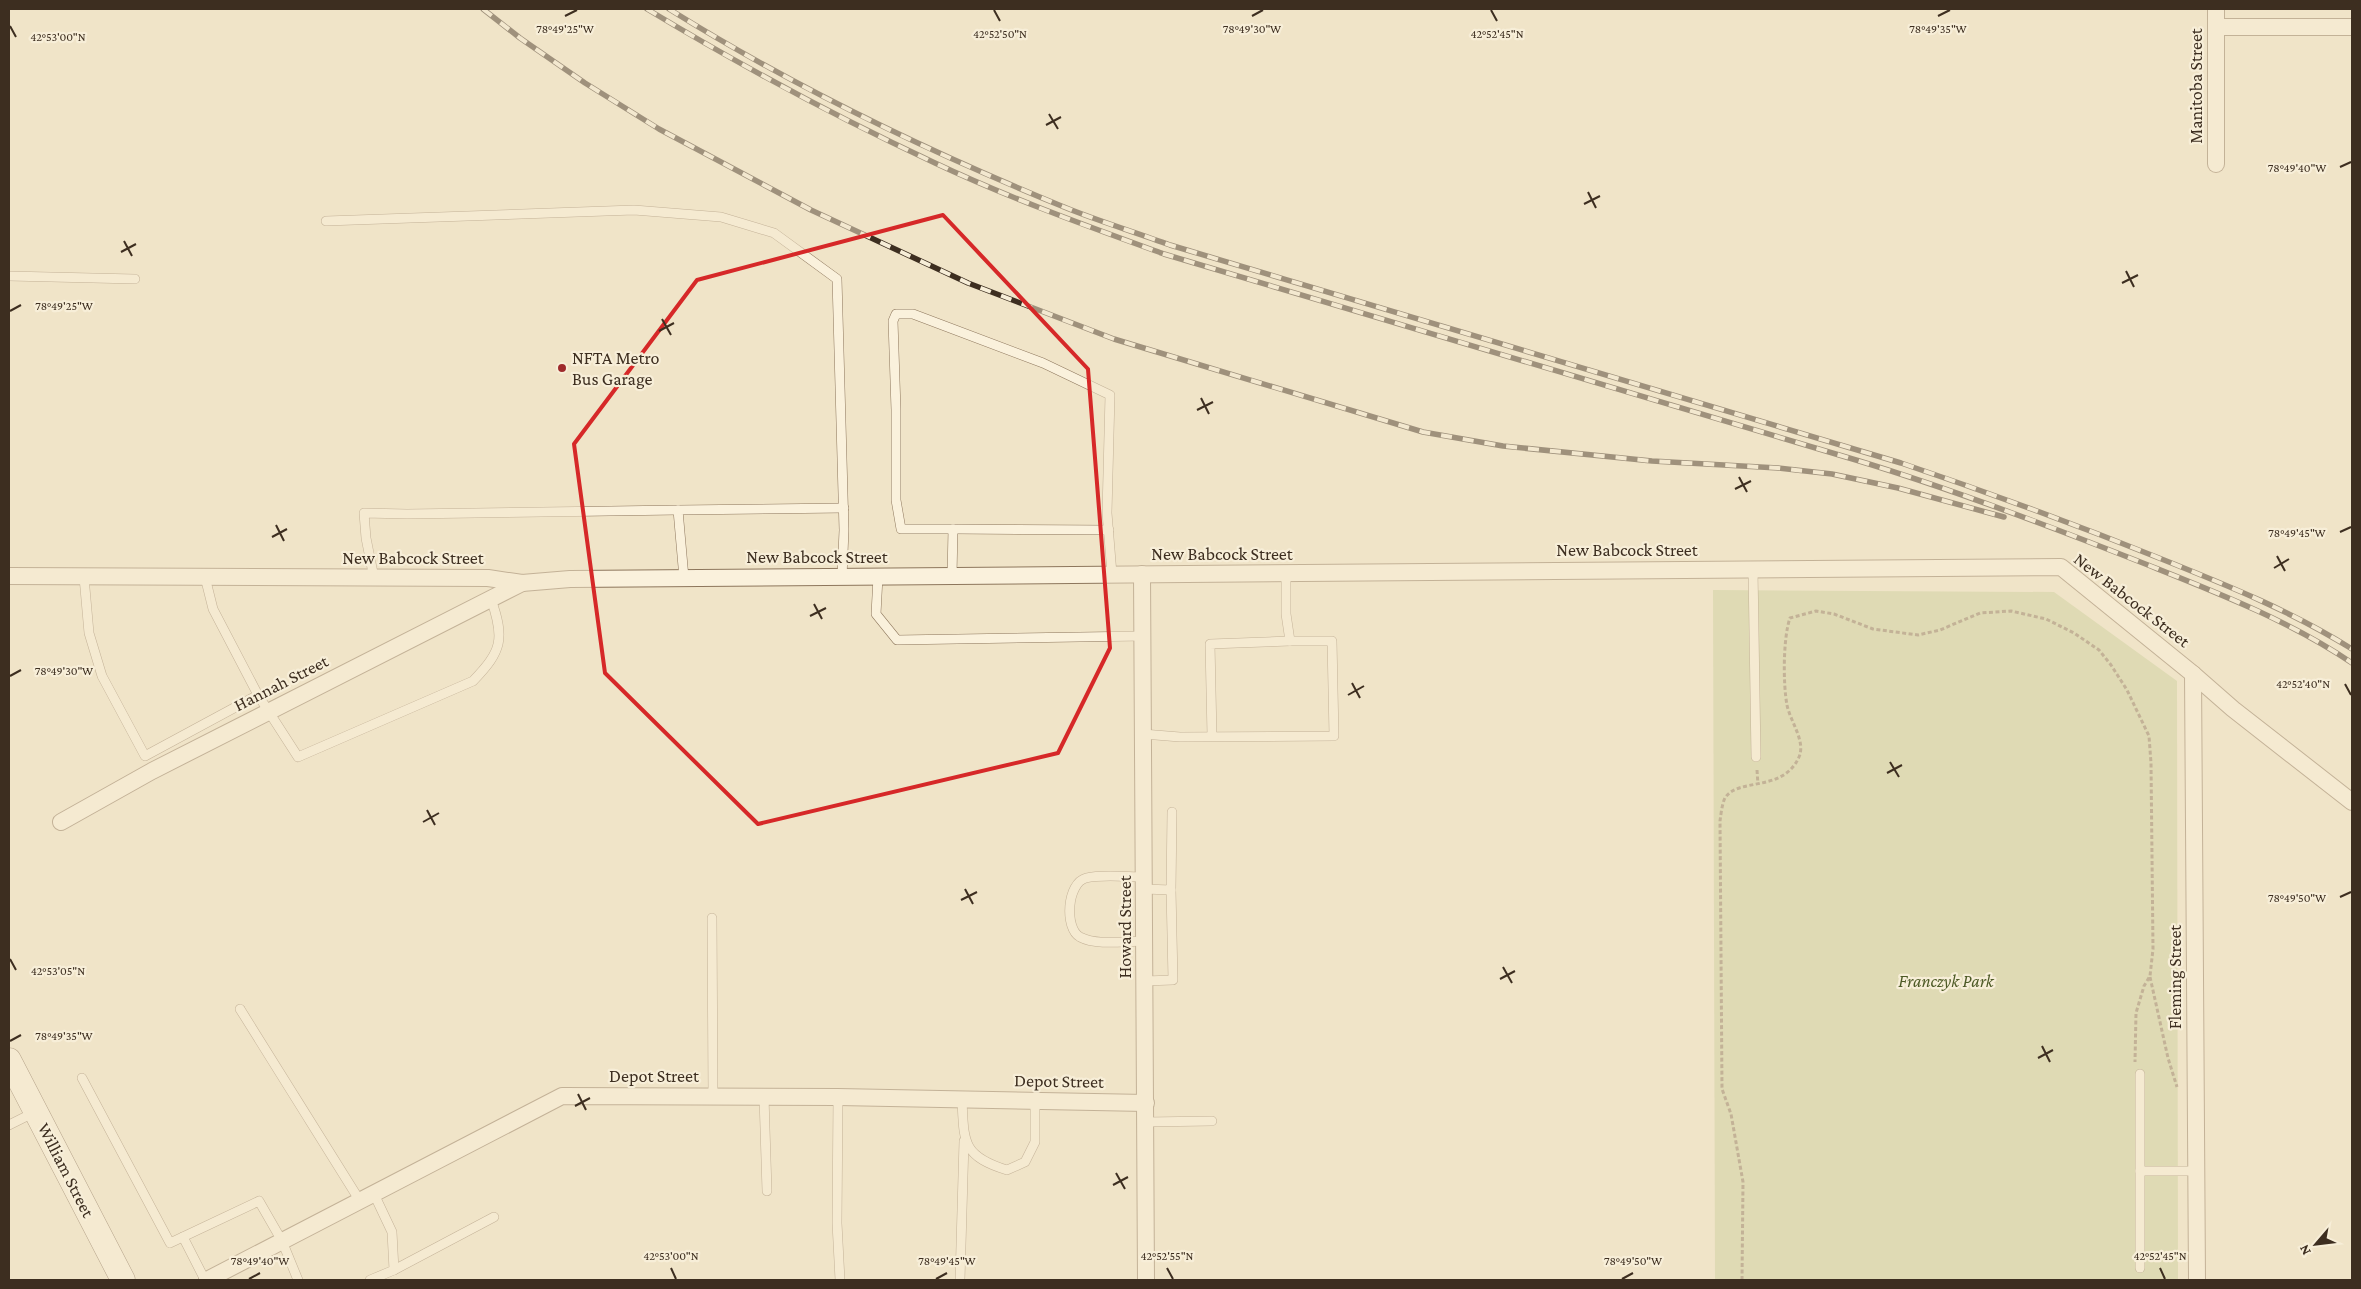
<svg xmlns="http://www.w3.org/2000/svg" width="2361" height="1289" font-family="'Crimson Pro',serif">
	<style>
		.green { fill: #c9cf9b }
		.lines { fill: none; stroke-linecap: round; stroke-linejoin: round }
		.lane-casing { stroke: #8d765c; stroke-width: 10 }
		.street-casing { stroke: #8d765c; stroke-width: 18 }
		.secondary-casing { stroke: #6f573f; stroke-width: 25 }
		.path { stroke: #8d765c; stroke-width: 3; stroke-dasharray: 4 2.5; stroke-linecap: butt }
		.lane { stroke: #faf1dc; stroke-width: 9 }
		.street { stroke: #faf1dc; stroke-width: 16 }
		.secondary { stroke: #faf1dc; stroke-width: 24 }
		.rail-casing { stroke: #3d2e20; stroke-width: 5.5 }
		.rail { stroke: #f7eed8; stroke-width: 4; stroke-dasharray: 11; stroke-linecap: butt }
		.marked { fill: none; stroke: #d62828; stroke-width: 4; stroke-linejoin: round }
		.ticks { fill: none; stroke: #3d2e20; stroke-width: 2 }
		.poi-dot { fill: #9e2a2b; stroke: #f7eed8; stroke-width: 2 }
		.labels { text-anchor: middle; stroke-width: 4.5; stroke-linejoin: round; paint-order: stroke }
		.street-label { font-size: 18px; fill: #3d2e20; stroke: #f7eed8 }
		.poi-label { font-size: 18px; fill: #3d2e20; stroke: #f7eed8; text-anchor: start }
		.park-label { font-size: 18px; font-style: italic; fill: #4d5a26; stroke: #f7eed8 }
		.ticks-label { font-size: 12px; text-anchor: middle; fill: #3d2e20; stroke: #f7eed8; stroke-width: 4.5; stroke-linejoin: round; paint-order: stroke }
	</style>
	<rect width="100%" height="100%" fill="#f0e4c8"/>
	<path class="green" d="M 1713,590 L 2054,592 L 2177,681 L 2178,1280 L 1715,1280 Z"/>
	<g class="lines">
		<g class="lane-casing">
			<g id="lane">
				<path d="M 326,221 L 634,210 L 721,217 L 774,233 L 837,279 L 844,530 L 842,577"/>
				<path d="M 9,276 L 135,279"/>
				<path d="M 953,529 L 1109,530"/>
				<path d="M 1753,569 L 1756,757"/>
				<path d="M 952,576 L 953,529 L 901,529 L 896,500 L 896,410 L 893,321 L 896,314 L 913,314 L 1043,363 L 1110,395 L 1107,513 L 1112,574"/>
				<path d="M 84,577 L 89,633 L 102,676 L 145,756 L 258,695 L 213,609 L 205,577"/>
				<path d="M 878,577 L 876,614 L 897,640 L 1143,636"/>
				<path d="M 374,578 L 366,538 L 364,513 L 407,514 L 678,510"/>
				<path d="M 684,578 L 678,510 L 844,508"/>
				<path d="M 258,695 L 298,757 L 473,681 C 502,651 505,639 491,599"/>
				<path d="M 1143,734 L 1180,737 L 1334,736 L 1332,641 L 1290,641 L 1286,614 L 1286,573"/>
				<path d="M 1212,736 L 1210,644 L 1290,641"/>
				<path d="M 1144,877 C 1128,877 1102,874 1086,878 C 1067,883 1064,928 1080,937 C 1097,946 1125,941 1145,941"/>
				<path d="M 1144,889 L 1171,890 L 1172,812"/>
				<path d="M 712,918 L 713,1097"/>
				<path d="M 1145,981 L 1173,980 L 1171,890"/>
				<path d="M 240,1009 L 360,1201"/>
				<path d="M 82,1078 L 170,1243 L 259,1201 L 282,1241 L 298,1280"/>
				<path d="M 764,1097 L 767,1191"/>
				<path d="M 838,1097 L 837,1223 L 840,1280"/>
				<path d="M 962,1100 C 964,1142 962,1156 1007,1170 L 1025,1162 L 1035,1142 L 1035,1101"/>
				<path d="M 1146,1122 L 1212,1121"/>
				<path d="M 9,1125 L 35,1112"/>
				<path d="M 2140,1171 L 2196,1171"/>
				<path d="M 183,1237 L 205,1280"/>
				<path d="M 2140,1268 L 2140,1074"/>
				<path d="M 394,1270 L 494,1217"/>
				<path d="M 370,1280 L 394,1270 L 392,1232 L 374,1194"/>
				<path d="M 960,1280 L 964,1141"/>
			</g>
		</g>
		<g class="street-casing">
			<g id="street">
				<path d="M 2216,9 L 2216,164"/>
				<path d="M 2216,27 L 2352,27"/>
				<path d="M 1142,574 L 1146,1280"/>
				<path d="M 9,576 L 488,578 L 522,583 L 570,579 L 2061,567 L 2193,674 L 2233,709 L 2352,802"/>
				<path d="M 2193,674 L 2197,1280"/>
				<path d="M 61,822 L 152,771 L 522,583"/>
				<path d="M 207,1280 L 562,1096 L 838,1097 L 1146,1103"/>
			</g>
		</g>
		<g class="secondary-casing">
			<path id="secondary" d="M 9,1060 L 123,1280"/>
		</g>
		<g class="path">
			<path d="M 1757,770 L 1758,785"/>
			<path d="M 2150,977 L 2168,1058 L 2177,1087"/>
			<path d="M 1742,1280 L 1743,1182 L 1731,1114 L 1722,1089 L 1720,821 C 1721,814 1722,804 1725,798 C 1738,777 1783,793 1799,757 C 1806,741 1790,721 1787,705 C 1783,684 1783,638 1790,618 L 1816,611 L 1834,614 L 1873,629 L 1918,635 L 1940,630 L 1980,613 L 2011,611 L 2046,619 L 2074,633 L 2099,650 L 2111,665 L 2127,690 L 2149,736 L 2151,763 L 2153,949 L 2150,976 L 2144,986 L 2136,1013 L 2135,1062"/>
		</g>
		<use href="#lane" class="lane"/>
		<use href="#street" class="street"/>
		<use href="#secondary" class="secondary"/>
		<g class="rail-casing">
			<g id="rail">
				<path d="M 483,9 L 520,38 L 585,83 L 659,129 L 811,210 L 968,283 L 1114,339 L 1423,432 L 1503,446 L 1652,461 L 1778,468 L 1832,474 L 1898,488 L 2004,517"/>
				<path d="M 647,9 C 740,65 836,117 935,163 C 1009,198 1087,226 1164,254 L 1856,460 C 1955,490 2052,527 2148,565 C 2218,593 2290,621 2352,663"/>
				<path d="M 669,9 C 794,87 927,151 1064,207 C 1098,221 1135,232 1170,245 L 1901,463 C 1990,493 2077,525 2164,560 C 2229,586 2293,612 2352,649"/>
			</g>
		</g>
		<use href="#rail" class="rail"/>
	</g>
	<path d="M0 0H2361V1289H0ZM 943,215 L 1088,369 L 1110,648 L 1058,753 L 758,824 L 605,673 L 574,444 L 697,280 Z" fill="#f0e4c8" fill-opacity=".55" fill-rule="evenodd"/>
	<path class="marked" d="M 943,215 L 1088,369 L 1110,648 L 1058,753 L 758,824 L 605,673 L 574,444 L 697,280 Z"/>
	<path class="ticks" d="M 994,10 L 1000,21M 1491,10 L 1497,21M 565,16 L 577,10M 1252,16 L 1263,10M 1938,16 L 1950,10M 10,26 L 16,37M 1049,114 L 1058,129M 1046,125 L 1061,117M 2340,167 L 2351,162M 1588,192 L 1596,208M 1584,204 L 1600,196M 124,241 L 132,256M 121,252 L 136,244M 2126,271 L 2134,287M 2122,283 L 2138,275M 10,311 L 21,305M 662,319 L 671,335M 659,331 L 674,323M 1201,398 L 1209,414M 1197,410 L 1213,402M 1739,477 L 1747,492M 1735,489 L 1751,481M 276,525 L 284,541M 2340,532 L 2351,527M 272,537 L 287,529M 2277,556 L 2285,571M 2274,568 L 2289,559M 814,604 L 822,619M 810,616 L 826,608M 10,676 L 21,670M 1352,683 L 1360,698M 2345,684 L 2351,695M 1348,695 L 1364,686M 1890,762 L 1899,777M 1887,773 L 1902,765M 427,810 L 435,825M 423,822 L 439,813M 965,889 L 973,904M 2340,897 L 2351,892M 961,900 L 977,892M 10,959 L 16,970M 1503,967 L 1512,983M 1500,979 L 1515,971M 10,1041 L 21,1035M 2042,1046 L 2050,1062M 2038,1058 L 2053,1050M 578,1094 L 586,1110M 575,1106 L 590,1098M 1116,1173 L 1125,1189M 1113,1185 L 1128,1177M 671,1268 L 676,1279M 1167,1268 L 1173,1279M 2160,1268 L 2165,1279M 249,1279 L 260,1273M 936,1279 L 947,1273M 1622,1279 L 1633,1273"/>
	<circle class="poi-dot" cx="562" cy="368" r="5"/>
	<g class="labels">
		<g class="street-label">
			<text transform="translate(2196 86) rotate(-90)" y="6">Manitoba Street</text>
			<text x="1627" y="556">New Babcock Street</text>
			<text x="1222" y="560">New Babcock Street</text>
			<text x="817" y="563">New Babcock Street</text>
			<text x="413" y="564">New Babcock Street</text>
			<text transform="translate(2132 600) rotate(38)" y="6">New Babcock Street</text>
			<text transform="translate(281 683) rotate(-27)" y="6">Hannah Street</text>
			<text transform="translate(1125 927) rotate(-90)" y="6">Howard Street</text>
			<text transform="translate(2175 977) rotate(-90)" y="6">Fleming Street</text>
			<text x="654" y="1082">Depot Street</text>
			<text transform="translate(1059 1081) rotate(1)" y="6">Depot Street</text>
			<text transform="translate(66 1170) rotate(63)" y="6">William Street</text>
		</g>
		<g class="poi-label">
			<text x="572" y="364">NFTA Metro<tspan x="572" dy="21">Bus Garage</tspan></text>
		</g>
		<g class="park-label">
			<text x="1946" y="987">Franczyk Park</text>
		</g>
	</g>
	<g class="ticks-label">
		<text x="1938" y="33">78°49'35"W</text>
		<text x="565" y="33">78°49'25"W</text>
		<text x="1252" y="33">78°49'30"W</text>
		<text x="1000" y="38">42°52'50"N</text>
		<text x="1497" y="38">42°52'45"N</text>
		<text x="58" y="41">42°53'00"N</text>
		<text x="2297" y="172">78°49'40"W</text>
		<text x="64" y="310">78°49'25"W</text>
		<text x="2297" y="537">78°49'45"W</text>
		<text x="64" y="675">78°49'30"W</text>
		<text x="2303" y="688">42°52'40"N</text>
		<text x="2297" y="902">78°49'50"W</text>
		<text x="58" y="975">42°53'05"N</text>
		<text x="64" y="1040">78°49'35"W</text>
		<text x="671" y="1260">42°53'00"N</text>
		<text x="1167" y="1260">42°52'55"N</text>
		<text x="2160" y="1260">42°52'45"N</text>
		<text x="260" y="1265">78°49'40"W</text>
		<text x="947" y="1265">78°49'45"W</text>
		<text x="1633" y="1265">78°49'50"W</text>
	</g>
	<rect width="2361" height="1289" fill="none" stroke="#3d2e20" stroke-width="20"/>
	<g transform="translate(2316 1244) rotate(242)" stroke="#f7eed8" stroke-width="4" paint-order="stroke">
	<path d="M0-4L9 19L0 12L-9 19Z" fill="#3d2e20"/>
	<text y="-8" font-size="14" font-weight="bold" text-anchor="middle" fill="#3d2e20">N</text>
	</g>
</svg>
